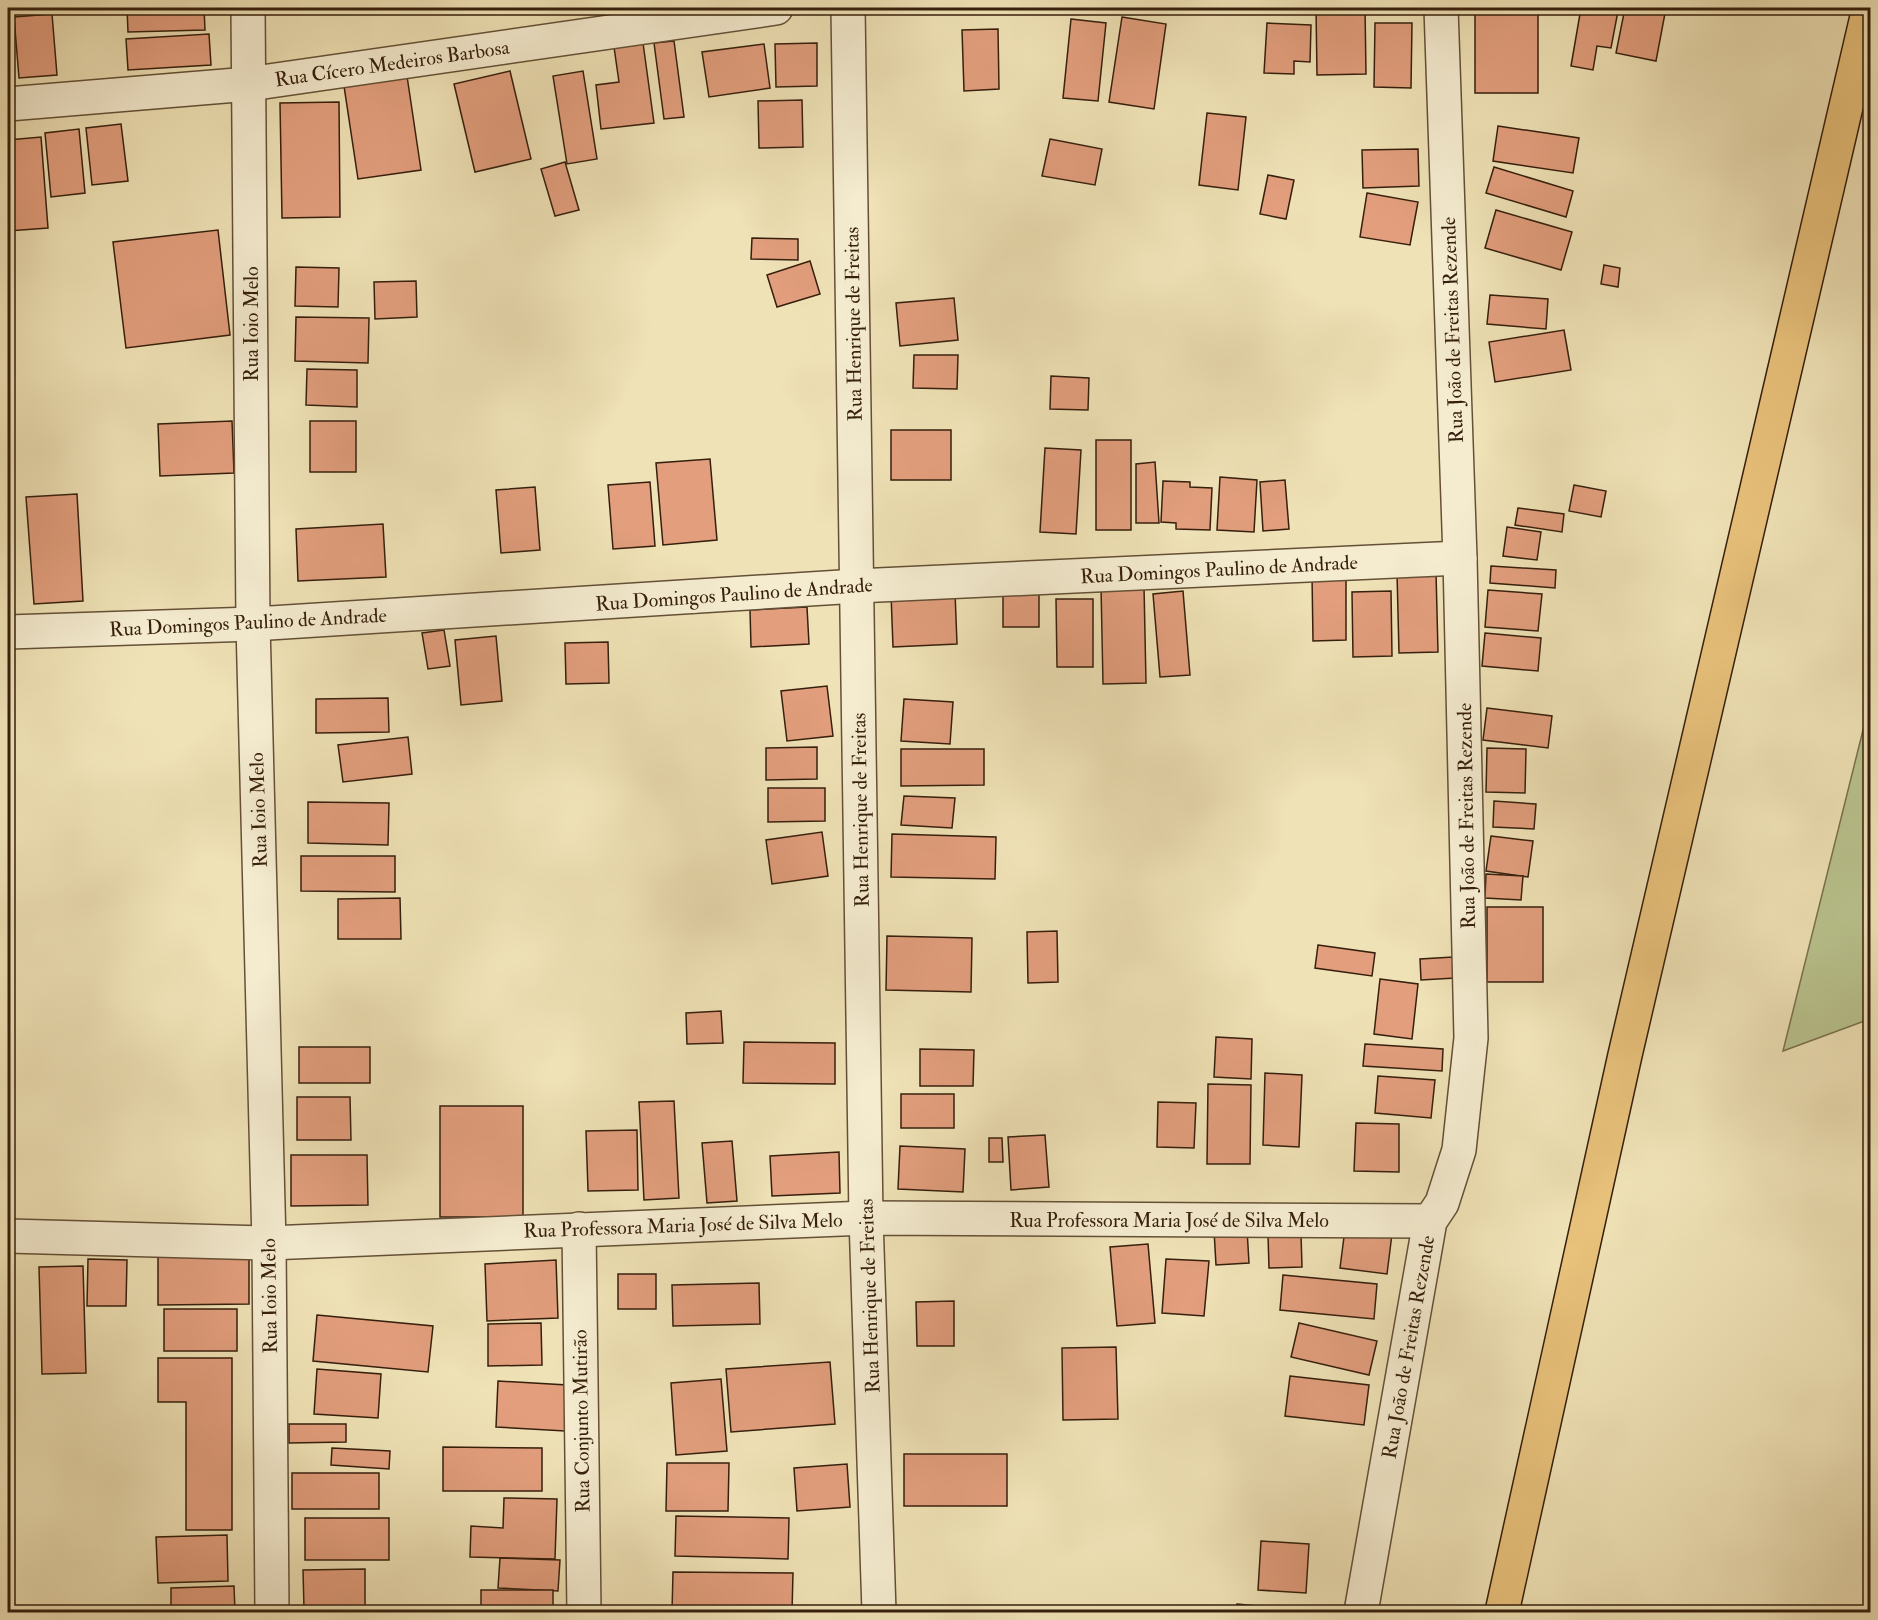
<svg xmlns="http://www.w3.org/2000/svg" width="1878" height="1620" font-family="'IM FELL Double Pica',serif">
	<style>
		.green { fill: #b9c38e; stroke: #78714d; stroke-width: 1.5 }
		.building { fill: #e29e7d; stroke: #361f0c; stroke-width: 1.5 }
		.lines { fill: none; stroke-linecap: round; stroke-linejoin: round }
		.street-casing { stroke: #645036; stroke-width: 36 }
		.highway-casing { stroke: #361f0c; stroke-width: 36 }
		.street { stroke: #f5ecd0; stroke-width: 33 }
		.highway { stroke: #e8c17b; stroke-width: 33 }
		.labels { text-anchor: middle; stroke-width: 6; stroke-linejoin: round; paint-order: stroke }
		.street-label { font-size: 20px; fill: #361f0c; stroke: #f5ecd0 }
	</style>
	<rect width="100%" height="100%" fill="#efe2b6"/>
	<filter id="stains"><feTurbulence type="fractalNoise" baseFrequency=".00333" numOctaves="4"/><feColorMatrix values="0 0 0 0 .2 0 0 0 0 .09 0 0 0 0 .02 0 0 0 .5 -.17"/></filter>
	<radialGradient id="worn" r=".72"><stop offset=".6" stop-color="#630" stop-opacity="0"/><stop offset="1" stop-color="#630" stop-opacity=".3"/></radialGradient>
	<path class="green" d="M 1868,710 L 1870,713 L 1870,1019 L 1783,1051 Z"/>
	<g class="building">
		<path d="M 127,8 L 204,8 L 205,30 L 128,32 Z"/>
		<path d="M 1316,8 L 1365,8 L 1366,74 L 1317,75 Z"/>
		<rect x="1475" y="8" width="63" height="85"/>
		<path d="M 1581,8 L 1604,8 L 1618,11 L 1611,48 L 1597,46 L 1593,70 L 1571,66 Z"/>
		<path d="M 1625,8 L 1666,8 L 1656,61 L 1616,53 Z"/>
		<path d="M 52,14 L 57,75 L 19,78 L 14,17 Z"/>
		<path d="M 1122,17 L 1166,24 L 1154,109 L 1109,102 Z"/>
		<path d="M 1071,19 L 1106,23 L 1098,101 L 1063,98 Z"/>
		<path d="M 1267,23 L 1311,25 L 1310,62 L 1294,61 L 1294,74 L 1264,73 Z"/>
		<path d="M 1375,23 L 1412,23 L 1411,88 L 1374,87 Z"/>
		<path d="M 998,29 L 999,89 L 964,91 L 962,30 Z"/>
		<path d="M 209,34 L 211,65 L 128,70 L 126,39 Z"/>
		<path d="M 674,41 L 684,117 L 664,119 L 654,43 Z"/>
		<path d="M 643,43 L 654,123 L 601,129 L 596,85 L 619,82 L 614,47 Z"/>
		<path d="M 817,43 L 817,86 L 776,87 L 775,44 Z"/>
		<path d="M 764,44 L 770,88 L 709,97 L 702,52 Z"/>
		<path d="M 510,71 L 531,159 L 475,172 L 454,84 Z"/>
		<path d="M 583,71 L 597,159 L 567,164 L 553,76 Z"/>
		<path d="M 407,76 L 421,170 L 358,179 L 344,86 Z"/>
		<path d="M 802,100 L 803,147 L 759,148 L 758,101 Z"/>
		<path d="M 339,102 L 340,217 L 282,218 L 280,103 Z"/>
		<path d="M 1207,113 L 1246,117 L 1238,190 L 1199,185 Z"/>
		<path d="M 121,124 L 128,181 L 92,185 L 86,128 Z"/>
		<path d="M 1498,126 L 1579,138 L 1573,173 L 1493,161 Z"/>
		<path d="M 79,129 L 85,193 L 51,197 L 45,133 Z"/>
		<path d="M 41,137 L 48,228 L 8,231 L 8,140 Z"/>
		<path d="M 1050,139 L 1102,149 L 1095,185 L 1042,176 Z"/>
		<path d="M 1418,149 L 1419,186 L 1363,188 L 1362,150 Z"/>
		<path d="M 565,162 L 579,210 L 555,216 L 541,169 Z"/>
		<path d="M 1494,167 L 1573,191 L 1566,217 L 1486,193 Z"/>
		<path d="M 1268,175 L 1294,180 L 1286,219 L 1260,214 Z"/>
		<path d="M 1367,193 L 1418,202 L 1410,245 L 1360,237 Z"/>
		<path d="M 1496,210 L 1572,232 L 1561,270 L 1485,248 Z"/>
		<path d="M 218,230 L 230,335 L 126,348 L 113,242 Z"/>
		<path d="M 752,238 L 798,239 L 798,260 L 751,259 Z"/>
		<path d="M 810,261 L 820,294 L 777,307 L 767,275 Z"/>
		<path d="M 1604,265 L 1620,268 L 1618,287 L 1601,284 Z"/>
		<path d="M 296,267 L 339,268 L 338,307 L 295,306 Z"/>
		<path d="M 416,281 L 417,317 L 375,319 L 374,282 Z"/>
		<path d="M 1490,295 L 1548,299 L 1546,329 L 1487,324 Z"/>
		<path d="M 954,298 L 958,340 L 900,346 L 896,303 Z"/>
		<path d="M 296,317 L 369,318 L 368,363 L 295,361 Z"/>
		<path d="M 1564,330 L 1571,370 L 1495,382 L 1489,342 Z"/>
		<path d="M 914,355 L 958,355 L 957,389 L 913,388 Z"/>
		<path d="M 307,369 L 357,370 L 357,407 L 306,405 Z"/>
		<path d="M 1051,376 L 1089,378 L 1088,410 L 1050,409 Z"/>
		<path d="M 232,421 L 234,473 L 160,476 L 158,424 Z"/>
		<rect x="310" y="421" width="46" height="51"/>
		<rect x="891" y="430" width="60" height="50"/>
		<rect x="1096" y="440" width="35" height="90"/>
		<path d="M 1045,448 L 1081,450 L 1076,534 L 1040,532 Z"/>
		<path d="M 710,459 L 717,540 L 663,545 L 656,463 Z"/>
		<path d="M 1155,462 L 1159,523 L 1136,523 L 1136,464 Z"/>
		<path d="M 1220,477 L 1257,480 L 1254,532 L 1217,530 Z"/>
		<path d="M 1285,480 L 1289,529 L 1263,531 L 1260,482 Z"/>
		<path d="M 1163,481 L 1190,482 L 1190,487 L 1212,488 L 1210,530 L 1176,529 L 1176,523 L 1161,522 Z"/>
		<path d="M 650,482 L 655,546 L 613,549 L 608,485 Z"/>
		<path d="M 1574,485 L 1606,491 L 1601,517 L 1569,511 Z"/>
		<path d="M 535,487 L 540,550 L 501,553 L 496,490 Z"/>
		<path d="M 77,494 L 83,601 L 34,604 L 26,497 Z"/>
		<path d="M 1518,508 L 1564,514 L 1562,532 L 1515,525 Z"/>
		<path d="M 383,524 L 386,577 L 298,581 L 296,529 Z"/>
		<path d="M 1507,527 L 1541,532 L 1537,560 L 1503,556 Z"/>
		<path d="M 1491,566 L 1556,570 L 1555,588 L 1490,583 Z"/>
		<path d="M 1436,572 L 1438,652 L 1399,653 L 1397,573 Z"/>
		<path d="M 1346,574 L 1346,640 L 1313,641 L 1312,575 Z"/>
		<path d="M 1144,586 L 1146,683 L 1103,684 L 1101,587 Z"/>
		<path d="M 1488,590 L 1542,594 L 1538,631 L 1485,627 Z"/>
		<path d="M 1183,591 L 1190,675 L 1160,677 L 1153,594 Z"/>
		<path d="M 1391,591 L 1392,656 L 1353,657 L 1352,592 Z"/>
		<path d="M 955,592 L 957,644 L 893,647 L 891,594 Z"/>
		<rect x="1003" y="592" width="36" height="35"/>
		<path d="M 1056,599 L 1093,599 L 1093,667 L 1057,667 Z"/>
		<path d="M 807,607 L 809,644 L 751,647 L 750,610 Z"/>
		<path d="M 444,630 L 450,666 L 428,669 L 422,633 Z"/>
		<path d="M 1485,633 L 1541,638 L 1538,671 L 1482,666 Z"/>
		<path d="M 496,636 L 502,701 L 461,705 L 455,640 Z"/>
		<path d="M 608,642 L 609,683 L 566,684 L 565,643 Z"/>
		<path d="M 827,686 L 833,736 L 787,741 L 781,691 Z"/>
		<path d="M 388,698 L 389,732 L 316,733 L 316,699 Z"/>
		<path d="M 904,699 L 953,702 L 950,744 L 901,741 Z"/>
		<path d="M 1487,708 L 1552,716 L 1548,748 L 1483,740 Z"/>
		<path d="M 408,737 L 412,774 L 343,782 L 338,745 Z"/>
		<path d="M 817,747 L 817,779 L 766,780 L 766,748 Z"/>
		<path d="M 1487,748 L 1526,749 L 1525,793 L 1486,792 Z"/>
		<path d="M 901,749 L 984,749 L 984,785 L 901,786 Z"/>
		<path d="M 768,788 L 825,788 L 825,821 L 768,822 Z"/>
		<path d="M 904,796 L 955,798 L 952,828 L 901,825 Z"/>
		<path d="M 1494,801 L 1536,804 L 1534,829 L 1493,827 Z"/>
		<path d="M 308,802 L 389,803 L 388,845 L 308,843 Z"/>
		<path d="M 822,832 L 828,876 L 772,884 L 766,840 Z"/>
		<path d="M 892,834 L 996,837 L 995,879 L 891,877 Z"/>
		<path d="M 1491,836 L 1533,841 L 1528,877 L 1486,871 Z"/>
		<path d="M 301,856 L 395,856 L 395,892 L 301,891 Z"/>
		<path d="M 1486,874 L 1523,876 L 1521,900 L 1485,898 Z"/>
		<path d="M 400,898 L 401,939 L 338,939 L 338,899 Z"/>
		<rect x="1487" y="907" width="56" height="75"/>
		<path d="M 1057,931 L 1058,982 L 1028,983 L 1027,932 Z"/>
		<path d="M 887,936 L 972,938 L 971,992 L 886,990 Z"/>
		<path d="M 1318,945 L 1375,953 L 1372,976 L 1315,968 Z"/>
		<path d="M 1453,957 L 1455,978 L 1421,980 L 1420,959 Z"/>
		<path d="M 1380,979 L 1418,984 L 1412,1039 L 1374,1034 Z"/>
		<path d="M 721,1011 L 723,1043 L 687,1044 L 686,1013 Z"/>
		<path d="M 1216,1037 L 1252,1039 L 1251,1079 L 1214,1077 Z"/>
		<path d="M 744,1042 L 835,1043 L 835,1084 L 743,1083 Z"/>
		<path d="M 1365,1044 L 1443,1049 L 1442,1071 L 1363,1066 Z"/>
		<rect x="299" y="1047" width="71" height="36"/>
		<path d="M 920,1049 L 974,1050 L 973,1086 L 920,1086 Z"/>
		<path d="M 1265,1073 L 1302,1075 L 1299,1147 L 1263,1145 Z"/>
		<path d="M 1378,1076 L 1435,1080 L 1431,1118 L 1375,1113 Z"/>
		<path d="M 1208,1084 L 1251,1085 L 1250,1164 L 1207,1164 Z"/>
		<rect x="901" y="1094" width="53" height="34"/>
		<path d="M 297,1097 L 350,1097 L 351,1140 L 297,1140 Z"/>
		<path d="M 674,1101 L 679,1198 L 644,1200 L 639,1102 Z"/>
		<path d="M 1158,1102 L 1196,1103 L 1194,1148 L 1157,1147 Z"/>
		<rect x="440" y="1106" width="83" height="111"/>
		<path d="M 1356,1123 L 1399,1124 L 1399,1172 L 1354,1171 Z"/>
		<path d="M 637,1130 L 638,1190 L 588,1191 L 586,1131 Z"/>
		<path d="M 1045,1135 L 1049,1187 L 1011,1190 L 1008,1137 Z"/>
		<path d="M 989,1138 L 1002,1138 L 1003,1162 L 989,1162 Z"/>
		<path d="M 732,1141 L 737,1201 L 707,1203 L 702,1143 Z"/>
		<path d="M 900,1146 L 965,1149 L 963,1192 L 898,1189 Z"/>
		<path d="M 839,1152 L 840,1193 L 772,1196 L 770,1156 Z"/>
		<path d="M 291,1155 L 367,1155 L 368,1205 L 291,1206 Z"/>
		<path d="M 1246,1212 L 1249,1263 L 1216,1265 L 1213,1213 Z"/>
		<path d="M 1345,1229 L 1392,1234 L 1387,1274 L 1340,1268 Z"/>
		<path d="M 1301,1234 L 1302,1267 L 1269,1268 L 1268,1235 Z"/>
		<path d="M 1148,1244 L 1155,1323 L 1117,1326 L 1110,1247 Z"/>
		<path d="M 158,1256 L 249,1256 L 249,1304 L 158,1305 Z"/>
		<path d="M 88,1259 L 127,1260 L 126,1306 L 87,1306 Z"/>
		<path d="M 1166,1259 L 1209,1261 L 1204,1316 L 1162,1313 Z"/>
		<path d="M 556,1260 L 558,1318 L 487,1321 L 485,1264 Z"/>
		<path d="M 83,1266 L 86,1373 L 42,1374 L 39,1267 Z"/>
		<rect x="618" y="1274" width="38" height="35"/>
		<path d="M 1283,1275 L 1377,1284 L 1374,1319 L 1280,1310 Z"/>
		<path d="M 759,1283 L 760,1324 L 673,1326 L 672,1285 Z"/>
		<path d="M 954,1301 L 954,1346 L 917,1346 L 916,1302 Z"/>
		<rect x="164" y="1309" width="73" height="42"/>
		<path d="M 317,1315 L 433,1326 L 428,1372 L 313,1361 Z"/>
		<path d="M 541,1323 L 542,1365 L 488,1366 L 488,1324 Z"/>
		<path d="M 1299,1323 L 1377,1341 L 1369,1375 L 1291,1357 Z"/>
		<path d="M 1116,1347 L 1118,1419 L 1063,1420 L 1062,1348 Z"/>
		<path d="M 158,1358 L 232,1358 L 232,1530 L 186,1530 L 186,1402 L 158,1402 Z"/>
		<path d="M 830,1362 L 835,1424 L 731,1432 L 726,1369 Z"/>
		<path d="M 317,1369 L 381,1374 L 378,1418 L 314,1414 Z"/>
		<path d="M 1290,1376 L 1369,1385 L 1364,1425 L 1285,1416 Z"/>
		<path d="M 721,1379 L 727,1451 L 676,1455 L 671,1383 Z"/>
		<path d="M 498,1381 L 567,1385 L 565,1431 L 496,1427 Z"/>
		<path d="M 289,1424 L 346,1424 L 346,1442 L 289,1443 Z"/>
		<path d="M 443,1447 L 542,1448 L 542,1491 L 443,1491 Z"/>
		<path d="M 332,1448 L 390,1451 L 389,1469 L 331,1465 Z"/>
		<rect x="904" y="1454" width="103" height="52"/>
		<path d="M 667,1463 L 729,1463 L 728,1511 L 666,1511 Z"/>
		<path d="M 847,1464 L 850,1507 L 797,1511 L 794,1468 Z"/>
		<rect x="292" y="1473" width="87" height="36"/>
		<path d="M 504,1498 L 557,1499 L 555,1559 L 470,1557 L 471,1526 L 503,1528 Z"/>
		<path d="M 676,1516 L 789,1518 L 788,1559 L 675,1556 Z"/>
		<rect x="305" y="1518" width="84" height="42"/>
		<path d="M 227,1535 L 228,1581 L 158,1583 L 156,1537 Z"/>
		<path d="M 1261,1541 L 1309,1544 L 1306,1593 L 1258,1590 Z"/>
		<path d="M 500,1558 L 560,1560 L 558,1591 L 498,1588 Z"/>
		<path d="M 365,1569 L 365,1609 L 304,1609 L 303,1570 Z"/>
		<path d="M 673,1572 L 793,1573 L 792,1612 L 672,1612 Z"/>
		<path d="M 234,1586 L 235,1612 L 171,1612 L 171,1588 Z"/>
		<path d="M 481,1590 L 553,1590 L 553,1612 L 556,1612 L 481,1612 Z"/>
		<path d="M 1237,1604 L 1306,1611 L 1306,1612 L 1236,1612 Z"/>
		<path d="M 976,1608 L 976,1612 L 909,1612 L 909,1609 Z"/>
	</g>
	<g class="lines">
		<g class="street-casing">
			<g id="street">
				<path d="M 248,8 L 253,624 L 269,1243 L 272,1612"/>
				<path d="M 848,8 L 866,1218 L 879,1612"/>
				<path d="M 8,104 L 249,84 L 776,8"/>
				<path d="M 8,632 L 253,624 L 857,586 L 1460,558"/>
				<path d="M 579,1229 L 584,1612"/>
				<path d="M 8,1236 L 269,1243 L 866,1218 L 1430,1221"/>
				<path d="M 1361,1612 L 1430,1221 L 1442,1203 L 1459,1150 L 1471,1038 L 1460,558 L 1441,8"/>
			</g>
		</g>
		<g class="highway-casing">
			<path id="highway" d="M 1502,1612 L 1625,1055 L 1869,8"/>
		</g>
		<use href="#street" class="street"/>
		<use href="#highway" class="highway"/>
	</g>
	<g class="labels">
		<g class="street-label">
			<text transform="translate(392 63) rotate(-8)" y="7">Rua Cícero Medeiros Barbosa</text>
			<text transform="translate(251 324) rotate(-90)" y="7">Rua Ioio Melo</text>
			<text transform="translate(853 324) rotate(-91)" y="7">Rua Henrique de Freitas</text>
			<text transform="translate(1452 330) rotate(-92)" y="7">Rua João de Freitas Rezende</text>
			<text transform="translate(1219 569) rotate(-3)" y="7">Rua Domingos Paulino de Andrade</text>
			<text transform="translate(734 594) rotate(-4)" y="7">Rua Domingos Paulino de Andrade</text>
			<text transform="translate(248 622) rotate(-3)" y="7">Rua Domingos Paulino de Andrade</text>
			<text transform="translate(258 810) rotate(-92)" y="7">Rua Ioio Melo</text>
			<text transform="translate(860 810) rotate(-91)" y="7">Rua Henrique de Freitas</text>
			<text transform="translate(1466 816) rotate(-91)" y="7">Rua João de Freitas Rezende</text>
			<text x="1169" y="1227">Rua Professora Maria José de Silva Melo</text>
			<text transform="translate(683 1225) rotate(-2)" y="7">Rua Professora Maria José de Silva Melo</text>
			<text transform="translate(269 1296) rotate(-91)" y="7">Rua Ioio Melo</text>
			<text transform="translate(869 1296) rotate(-92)" y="7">Rua Henrique de Freitas</text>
			<text transform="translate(1408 1347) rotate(-80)" y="7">Rua João de Freitas Rezende</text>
			<text transform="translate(581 1421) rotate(-91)" y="7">Rua Conjunto Mutirão</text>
		</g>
	</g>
	<rect width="1878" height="1620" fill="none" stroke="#efe2b6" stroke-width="30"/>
	<rect x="9" y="9" width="1860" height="1602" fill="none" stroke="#361f0c" stroke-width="3"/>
	<rect x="15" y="15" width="1848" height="1590" fill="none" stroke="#361f0c" stroke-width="1.5"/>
	<rect width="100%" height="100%" filter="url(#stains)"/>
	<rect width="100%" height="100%" fill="url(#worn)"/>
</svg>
